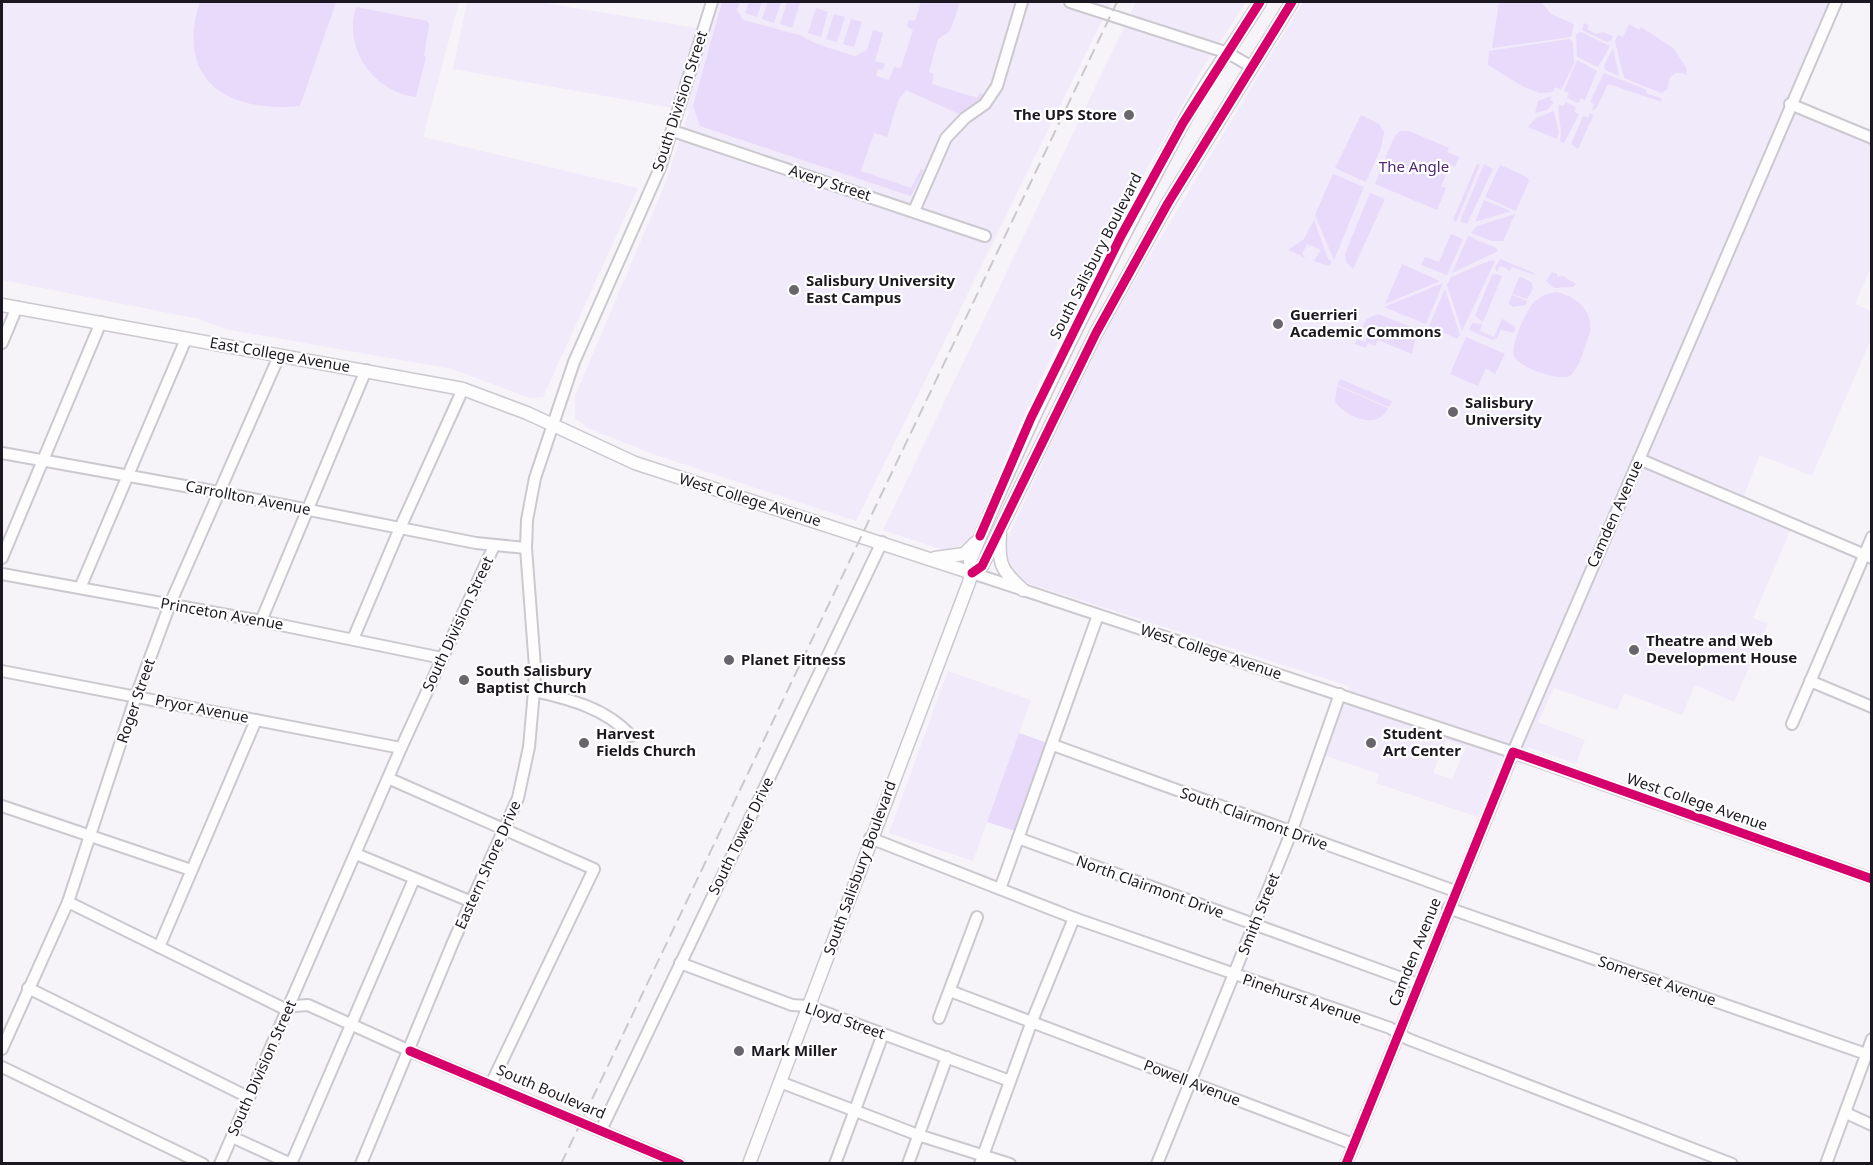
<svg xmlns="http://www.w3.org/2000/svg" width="1873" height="1165" font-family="'Noto Sans',sans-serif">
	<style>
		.built { fill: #f0eafa; fill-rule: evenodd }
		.green { fill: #e8dafa }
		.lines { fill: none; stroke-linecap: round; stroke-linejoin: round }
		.minor-casing { stroke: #cbc8cf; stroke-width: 14 }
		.major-casing { stroke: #cbc8cf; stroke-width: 15 }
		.minor { stroke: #fefdfe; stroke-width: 10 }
		.major { stroke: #fefdfe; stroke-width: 12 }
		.rail { stroke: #cac8cb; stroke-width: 2; stroke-dasharray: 12 6; stroke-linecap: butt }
		.cycleway-casing { stroke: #fff; stroke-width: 13 }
		.cycleway { stroke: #d6006c; stroke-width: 9 }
		.poi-dot { fill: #68656d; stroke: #fff; stroke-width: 2 }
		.labels { text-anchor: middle; stroke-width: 4.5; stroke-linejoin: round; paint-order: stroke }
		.street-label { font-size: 15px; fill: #1c1821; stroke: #fff }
		.poi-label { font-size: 15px; font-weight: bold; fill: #1c1821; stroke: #fff; text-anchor: start }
		.park-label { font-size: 15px; fill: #4e2673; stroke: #fff }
	</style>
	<rect width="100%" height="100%" fill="#f6f3f9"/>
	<g class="built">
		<path d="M 2,2 L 459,2 L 423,137 L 638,188 L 543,397 L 530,398 L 452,369 L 225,329 L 199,319 L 2,280 Z"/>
		<path d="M 467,2 L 538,2 L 710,30 L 718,2 L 1111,2 L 856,521 L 653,454 L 588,428 L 575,418 L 575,396 L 665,184 L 689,111 L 453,69 Z"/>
		<path d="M 1136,2 L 1246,2 L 1202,69 L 1114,229 L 1039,383 L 1034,401 L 1028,407 L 969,541 L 947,551 L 883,530 Z"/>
		<path d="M 1303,2 L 1841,2 L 1796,108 L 1871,140 L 1871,267 L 1855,304 L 1871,311 L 1871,339 L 1812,476 L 1760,455 L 1739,508 L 1790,531 L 1753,618 L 1768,624 L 1734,702 L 1695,685 L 1682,715 L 1624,693 L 1617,710 L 1554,688 L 1538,722 L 1585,740 L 1576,764 L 1528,747 L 1521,765 L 1501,759 L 1478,817 L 1376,783 L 1379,774 L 1326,756 L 1349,686 L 1027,583 L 1007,568 L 1006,542 L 1098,342 ZM 1446,740 L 1466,747 L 1452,779 L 1433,773 Z"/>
		<path d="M 948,671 L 1031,700 L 973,861 L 889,833 Z"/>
	</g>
	<g class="green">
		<path d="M 200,2 L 336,2 L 300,106 C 229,113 174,81 200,2 Z"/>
		<path d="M 722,2 L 740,2 L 737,10 L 743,20 L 803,36 C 809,43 843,52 855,56 L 867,50 L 873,30 L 883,33 L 875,61 L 885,64 L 883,70 L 878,69 L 876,76 L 889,80 L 894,67 L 901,68 L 913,30 L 907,26 L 909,20 L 915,21 L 921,2 L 960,2 L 950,31 L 938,39 L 929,72 L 934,74 L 932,84 L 977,98 L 980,93 L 985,95 L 959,114 L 906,90 L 898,101 L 887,137 L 874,133 L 861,171 L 911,188 L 921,169 L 924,170 L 911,196 L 700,126 L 693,106 Z"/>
		<path d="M 749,2 L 762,2 L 757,17 L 745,13 Z"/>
		<path d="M 768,2 L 781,2 L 774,23 L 762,19 Z"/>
		<path d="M 787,2 L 800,3 L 792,28 L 780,24 Z"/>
		<path d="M 1499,2 L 1541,2 L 1551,14 L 1574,24 L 1571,37 L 1492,48 Z"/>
		<path d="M 356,7 L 427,21 L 429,24 L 424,56 L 426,57 L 416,97 C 373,91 343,49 356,7 Z"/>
		<path d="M 816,8 L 828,12 L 821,37 L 808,33 Z"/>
		<path d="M 834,14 L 845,17 L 837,42 L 826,39 Z"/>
		<path d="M 851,19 L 862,22 L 854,47 L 843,44 Z"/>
		<path d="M 1584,23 L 1588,25 L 1588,30 L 1596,34 L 1603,32 L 1613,36 L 1611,41 L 1607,42 L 1582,30 Z"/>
		<path d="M 1629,24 L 1639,30 L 1641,27 L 1673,48 L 1686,67 L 1687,75 C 1675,69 1667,76 1668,89 L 1661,93 L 1624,78 L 1615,41 L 1618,35 L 1623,37 Z"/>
		<path d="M 1581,32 L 1610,46 L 1598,67 L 1577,57 L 1576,34 Z"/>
		<path d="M 1570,39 L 1573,42 L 1574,64 L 1561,90 L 1555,87 L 1553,92 L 1539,93 L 1524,87 L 1488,65 L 1489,51 Z"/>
		<path d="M 1613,48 L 1619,76 L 1605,70 L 1604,66 Z"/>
		<path d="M 1577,60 L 1597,71 L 1585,100 L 1581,98 L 1578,103 L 1567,98 L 1569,93 L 1564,91 Z"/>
		<path d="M 1604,73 L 1645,89 L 1648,94 L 1661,98 L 1662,102 L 1608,84 L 1596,109 L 1592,110 L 1594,104 L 1590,102 Z"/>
		<path d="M 1552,96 L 1550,100 L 1554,102 L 1547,110 L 1535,113 L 1538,101 Z"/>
		<path d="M 1566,102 L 1576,107 L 1574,112 L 1579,114 L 1564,143 L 1560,141 C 1563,127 1557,118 1559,104 L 1563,106 Z"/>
		<path d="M 1554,111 L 1559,132 L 1557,139 L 1528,127 L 1536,118 Z"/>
		<path d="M 1590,113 L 1593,116 L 1578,149 L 1571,144 L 1583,116 L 1588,118 Z"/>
		<path d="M 1361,115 L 1379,124 L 1384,132 L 1381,148 L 1366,182 L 1335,168 Z"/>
		<path d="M 1400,131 L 1409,131 L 1449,148 L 1447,152 L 1459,157 L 1455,167 L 1450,165 L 1441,186 L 1446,188 L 1437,210 L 1375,184 L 1394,137 Z"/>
		<path d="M 1477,164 L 1480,165 L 1456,222 L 1453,220 Z"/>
		<path d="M 1484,164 L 1493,169 L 1467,224 L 1460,221 Z"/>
		<path d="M 1500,165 L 1527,177 L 1529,181 L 1516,211 L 1485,197 Z"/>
		<path d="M 1333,174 L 1364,187 L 1334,260 L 1315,215 Z"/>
		<path d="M 1370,193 L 1385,199 L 1353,269 L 1346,262 L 1345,254 Z"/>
		<path d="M 1484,200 L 1511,211 L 1475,222 Z"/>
		<path d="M 1515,214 L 1503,241 L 1492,241 L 1471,233 L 1477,226 Z"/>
		<path d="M 1314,220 L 1328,259 L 1332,262 L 1328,266 L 1314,261 L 1321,250 L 1307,244 L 1302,254 L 1306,258 L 1288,250 L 1304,239 Z"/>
		<path d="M 1451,234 L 1463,239 L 1447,275 L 1421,265 L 1425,257 L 1439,262 Z"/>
		<path d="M 1468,236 L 1496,248 L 1498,251 L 1452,273 Z"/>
		<path d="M 1500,259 L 1534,273 L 1535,275 L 1512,267 L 1510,271 L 1502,266 L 1498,268 L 1498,272 L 1495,268 Z"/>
		<path d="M 1491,260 L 1495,261 L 1462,331 L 1447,285 L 1451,277 Z"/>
		<path d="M 1402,264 L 1440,281 L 1385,304 L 1401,267 Z"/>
		<path d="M 1552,272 L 1557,274 L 1557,277 L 1563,276 L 1576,284 L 1573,287 L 1554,288 L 1546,281 Z"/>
		<path d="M 1496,274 L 1502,276 L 1483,322 L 1475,316 L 1492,275 Z"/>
		<path d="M 1522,277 L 1532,283 L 1533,289 L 1527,299 L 1512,294 L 1519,278 Z"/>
		<path d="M 1443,283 L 1426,324 L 1384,307 Z"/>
		<path d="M 1445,289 L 1460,335 L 1457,339 L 1429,326 Z"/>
		<path d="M 1556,292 C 1580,297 1598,316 1587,341 C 1583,351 1579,368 1571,375 C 1561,383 1518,367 1514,356 C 1510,346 1527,308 1535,301 C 1541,296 1548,293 1556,292 Z"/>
		<path d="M 1512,295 L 1527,301 L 1526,305 L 1513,307 L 1509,303 Z"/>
		<path d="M 1378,314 L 1411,327 L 1416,337 L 1412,354 L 1378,340 L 1375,346 L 1368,343 L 1366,348 L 1355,344 L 1357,339 L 1365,342 L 1368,335 L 1360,332 L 1367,319 Z"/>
		<path d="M 1502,319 L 1516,327 L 1514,333 L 1501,330 L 1497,338 L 1492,340 L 1469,330 L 1472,323 L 1482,324 L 1480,331 L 1494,337 Z"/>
		<path d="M 1466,337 L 1505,354 L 1495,374 L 1486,368 L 1478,386 L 1450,374 Z"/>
		<path d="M 1340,379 L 1392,401 L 1389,407 L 1337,385 Z"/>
		<path d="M 1337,386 L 1388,408 C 1378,431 1346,417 1335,402 Z"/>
		<path d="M 1019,733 L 1047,743 L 1015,831 L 987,822 Z"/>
	</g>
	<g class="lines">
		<g class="minor-casing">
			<g id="minor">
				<path d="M 1070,2 L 1228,53 L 1252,67"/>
				<path d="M 1790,104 L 1872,138"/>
				<path d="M 673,131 L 985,236"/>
				<path d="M 914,211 L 946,138 L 965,118 L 985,104 L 997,86 L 1022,2"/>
				<path d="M 2,343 L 17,307"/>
				<path d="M 2,453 L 218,492 L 476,543 L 526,548"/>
				<path d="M 1639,459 L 1872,558"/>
				<path d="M 2,558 L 101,322"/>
				<path d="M 972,573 L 1506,750 L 1872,879"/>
				<path d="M 2,574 L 261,621 L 442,658"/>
				<path d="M 80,588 L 186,339"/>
				<path d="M 261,621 L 366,370"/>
				<path d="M 353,639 L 400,528 L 463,389"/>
				<path d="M 2,671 L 401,748"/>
				<path d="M 1810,681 L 1872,707"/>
				<path d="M 534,691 C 569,699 606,708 631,736"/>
				<path d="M 1792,724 L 1872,537"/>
				<path d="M 1053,745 L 1455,891"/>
				<path d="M 390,779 L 594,869 L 491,1084"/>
				<path d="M 2,806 L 191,870"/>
				<path d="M 870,838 L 1074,918 L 1390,1028 L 1408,1039 L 1732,1164"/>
				<path d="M 1018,838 L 1418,984"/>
				<path d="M 356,854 L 472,902"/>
				<path d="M 1000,889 L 1098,615"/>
				<path d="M 68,902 L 287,1010 L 294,1006 L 308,1005 L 410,1051 L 680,1164"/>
				<path d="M 1448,908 L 1866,1054"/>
				<path d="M 159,947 L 256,720"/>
				<path d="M 680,963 L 792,1005 L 808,1006 L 1010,1081"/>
				<path d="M 28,988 L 248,1097"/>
				<path d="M 950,991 L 1353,1144"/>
				<path d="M 939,1018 L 977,917"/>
				<path d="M 2,1049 L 68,902 L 136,696 L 170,604 L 279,356"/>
				<path d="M 2,1067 L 203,1164"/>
				<path d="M 780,1082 L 918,1135 L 1010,1164"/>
				<path d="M 1846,1113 L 1872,1125"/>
				<path d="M 601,1130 L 882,542"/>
				<path d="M 232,1137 L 291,1164"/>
				<path d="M 220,1164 L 401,748 L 494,546"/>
				<path d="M 291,1164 L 414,879"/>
				<path d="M 361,1164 L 454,940 L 518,798 L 529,747 L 534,691 L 535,667 L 526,548 L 527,520 L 535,478 L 574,362 L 660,168 L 712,2"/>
				<path d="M 835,1164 L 883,1034"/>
				<path d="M 908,1164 L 947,1057"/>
				<path d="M 980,1164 L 1032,1021 L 1074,918"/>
				<path d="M 1157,1164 L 1291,833 L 1340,694"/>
				<path d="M 1346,1164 L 1517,743 L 1836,2"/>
				<path d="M 1826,1164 L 1872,1039"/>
			</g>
		</g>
		<g class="major-casing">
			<g id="major">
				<path d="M 2,305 L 463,389 L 527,413 L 635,463 L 972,573"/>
				<path d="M 1000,534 C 998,564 1001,570 1023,590"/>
				<path d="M 935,558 L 964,554 L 975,543"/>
				<path d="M 972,573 L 982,566 L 1096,333 L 1168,203 L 1292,2"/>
				<path d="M 749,1164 L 968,585 L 972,573 L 970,561 C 1033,410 1105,269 1182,125 C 1205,82 1235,43 1260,2"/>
			</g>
		</g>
		<use href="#minor" class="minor"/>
		<use href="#major" class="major"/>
		<path class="rail" d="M 561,1164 L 1117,2"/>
		<g class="cycleway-casing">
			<g id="cycleway">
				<path d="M 980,536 L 1031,418 L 1121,236 L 1183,123 L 1260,2"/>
				<path d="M 972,573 L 982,566 L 1096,333 L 1168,203 L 1292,2"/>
				<path d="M 410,1051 L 680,1164"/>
				<path d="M 1346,1164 L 1513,752 L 1872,879"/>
			</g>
		</g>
		<use href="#cycleway" class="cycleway"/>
	</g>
	<g class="poi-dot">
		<circle cx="1129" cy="115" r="6"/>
		<circle cx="794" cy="290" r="6"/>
		<circle cx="1278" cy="324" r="6"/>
		<circle cx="1453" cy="412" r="6"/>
		<circle cx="1634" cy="650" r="6"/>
		<circle cx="729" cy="660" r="6"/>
		<circle cx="464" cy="680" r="6"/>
		<circle cx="584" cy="743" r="6"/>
		<circle cx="1371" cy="743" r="6"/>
		<circle cx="739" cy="1051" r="6"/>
	</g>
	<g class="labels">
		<g class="street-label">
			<text transform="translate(680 101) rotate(-72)" y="5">South Division Street</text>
			<text transform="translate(830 183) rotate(18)" y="5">Avery Street</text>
			<text transform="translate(1096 256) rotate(-63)" y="5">South Salisbury Boulevard</text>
			<text transform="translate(280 355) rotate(10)" y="5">East College Avenue</text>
			<text transform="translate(248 498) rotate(11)" y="5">Carrollton Avenue</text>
			<text transform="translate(750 500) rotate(17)" y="5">West College Avenue</text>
			<text transform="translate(1615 514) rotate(-66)" y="5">Camden Avenue</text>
			<text transform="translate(222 614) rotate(10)" y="5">Princeton Avenue</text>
			<text transform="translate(458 624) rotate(-65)" y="5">South Division Street</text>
			<text transform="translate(1211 652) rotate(18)" y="5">West College Avenue</text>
			<text transform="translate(136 701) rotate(-71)" y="5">Roger Street</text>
			<text transform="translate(202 709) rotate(11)" y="5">Pryor Avenue</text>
			<text transform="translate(1697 802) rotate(19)" y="5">West College Avenue</text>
			<text transform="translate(1254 819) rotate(20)" y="5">South Clairmont Drive</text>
			<text transform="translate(741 836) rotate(-64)" y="5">South Tower Drive</text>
			<text transform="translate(488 865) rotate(-66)" y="5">Eastern Shore Drive</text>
			<text transform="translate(860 868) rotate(-70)" y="5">South Salisbury Boulevard</text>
			<text transform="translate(1150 887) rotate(20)" y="5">North Clairmont Drive</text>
			<text transform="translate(1259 914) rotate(-68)" y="5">Smith Street</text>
			<text transform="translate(1415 952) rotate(-68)" y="5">Camden Avenue</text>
			<text transform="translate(1657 981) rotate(19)" y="5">Somerset Avenue</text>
			<text transform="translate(1302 999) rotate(19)" y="5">Pinehurst Avenue</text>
			<text transform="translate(845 1021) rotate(19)" y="5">Lloyd Street</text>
			<text transform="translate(262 1068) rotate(-66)" y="5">South Division Street</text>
			<text transform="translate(1192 1083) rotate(21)" y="5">Powell Avenue</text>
			<text transform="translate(551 1092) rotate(23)" y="5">South Boulevard</text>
		</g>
		<g class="poi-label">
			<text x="1117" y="120" text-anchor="end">The UPS Store</text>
			<text x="806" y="286">Salisbury University<tspan x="806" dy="17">East Campus</tspan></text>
			<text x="1290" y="320">Guerrieri<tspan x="1290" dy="17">Academic Commons</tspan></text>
			<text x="1465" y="408">Salisbury<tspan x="1465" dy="17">University</tspan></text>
			<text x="1646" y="646">Theatre and Web<tspan x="1646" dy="17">Development House</tspan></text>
			<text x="741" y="665">Planet Fitness</text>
			<text x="476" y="676">South Salisbury<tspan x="476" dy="17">Baptist Church</tspan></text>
			<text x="596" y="739">Harvest<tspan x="596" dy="17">Fields Church</tspan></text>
			<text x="1383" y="739">Student<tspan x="1383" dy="17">Art Center</tspan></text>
			<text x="751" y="1056">Mark Miller</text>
		</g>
		<g class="park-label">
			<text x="1414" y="172">The Angle</text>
		</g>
	</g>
	<rect width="1873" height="1165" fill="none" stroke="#1c1821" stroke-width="6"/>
</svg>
